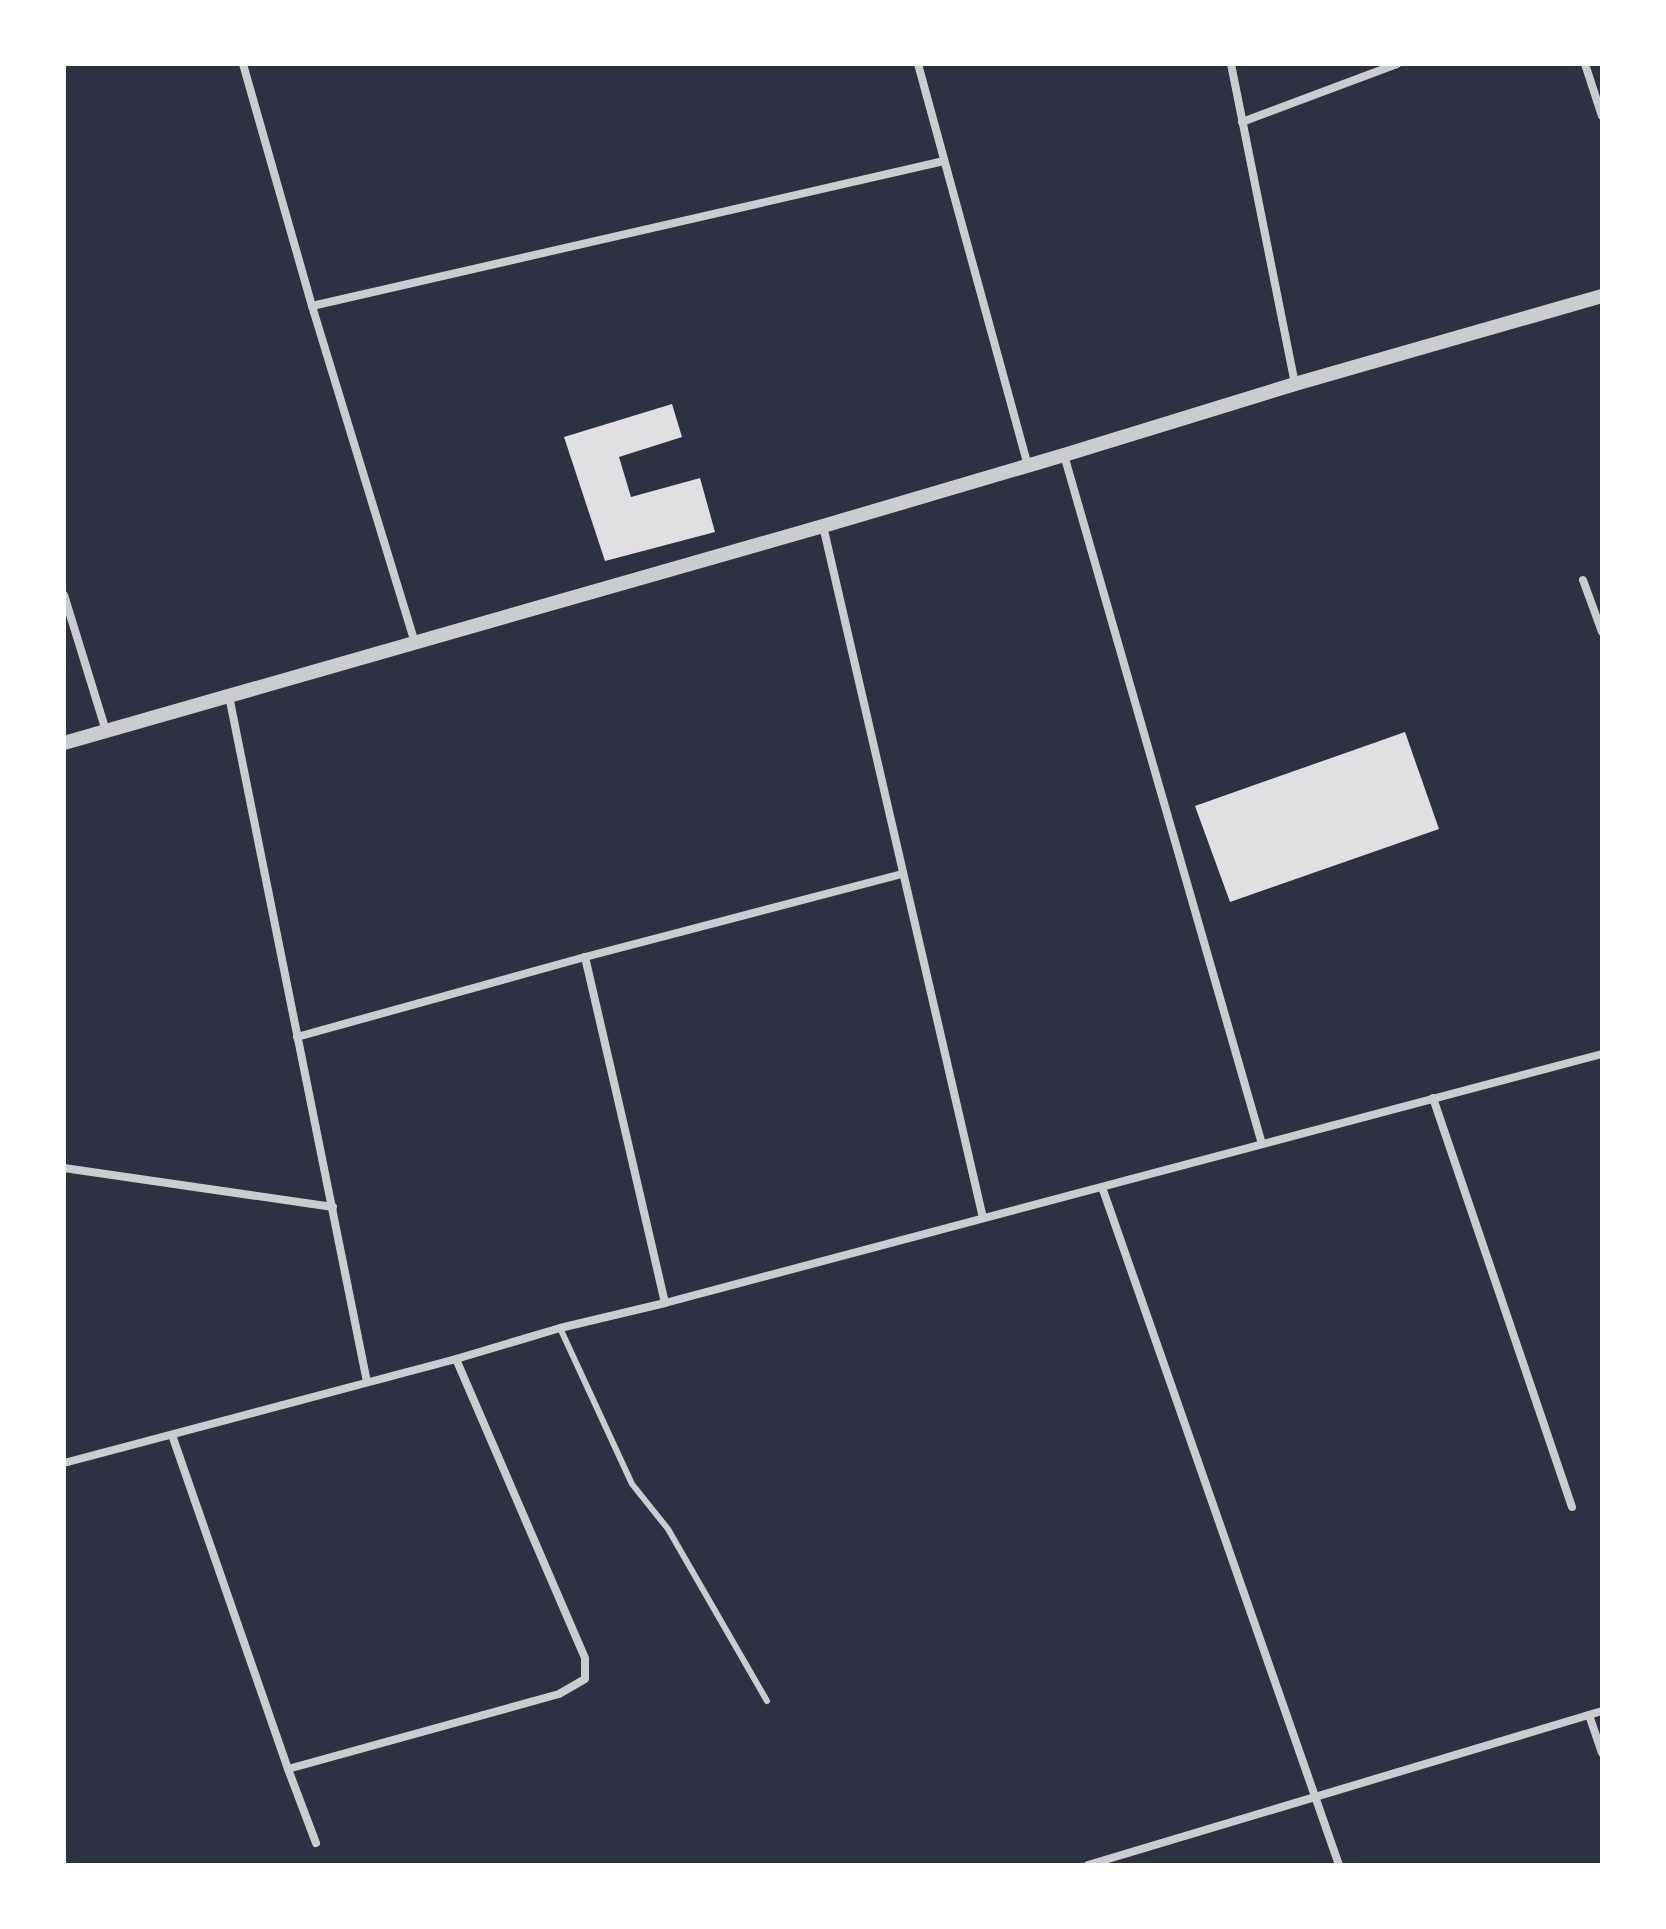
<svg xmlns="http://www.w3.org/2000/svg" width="1666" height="1929" font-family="'Times New Roman',serif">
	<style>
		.building { fill: #e0e0e3 }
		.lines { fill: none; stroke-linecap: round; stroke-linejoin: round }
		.service { stroke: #caccd0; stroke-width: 6 }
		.minor { stroke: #caccd0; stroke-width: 8 }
		.tertiary { stroke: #caccd0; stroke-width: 14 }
	</style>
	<rect width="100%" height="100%" fill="#2d3142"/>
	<g class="building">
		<path d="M 672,404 L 682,437 L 619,457 L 631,497 L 700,478 L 715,532 L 605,561 L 564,437 Z"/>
		<path d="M 1405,732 L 1439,829 L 1230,902 L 1195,806 Z"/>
	</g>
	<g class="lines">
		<path class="service" d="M 560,1328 L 632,1484 L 668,1529 L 767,1701"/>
		<g class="minor">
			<path d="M 243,64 L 312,306 L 415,643"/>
			<path d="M 918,64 L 1028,466"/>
			<path d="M 1231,64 L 1295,384"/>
			<path d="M 1585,64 L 1602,116"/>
			<path d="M 1242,122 L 1397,64"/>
			<path d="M 312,306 L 944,161"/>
			<path d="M 1064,455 L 1262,1144"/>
			<path d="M 823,526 L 983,1218"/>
			<path d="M 1583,580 L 1602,632"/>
			<path d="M 64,595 L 106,731"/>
			<path d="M 229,696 L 367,1382"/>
			<path d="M 585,957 L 665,1303"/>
			<path d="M 297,1037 L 585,957 L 902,874"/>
			<path d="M 1433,1098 L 1572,1507"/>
			<path d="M 64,1168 L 333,1207"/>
			<path d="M 1102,1187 L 1339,1865"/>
			<path d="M 172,1435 L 288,1769 L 316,1843"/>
			<path d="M 64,1463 L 456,1359 L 560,1328 L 665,1303 L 1602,1054"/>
			<path d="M 1589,1715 L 1602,1753"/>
			<path d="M 288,1769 L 559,1694 L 585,1679 L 585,1658 L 456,1359"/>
			<path d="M 1088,1865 L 1602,1711"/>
		</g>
		<path class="tertiary" d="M 64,743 L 823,526 L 1064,455 L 1295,384 L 1602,296"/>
	</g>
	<rect width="1666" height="1929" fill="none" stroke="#ffffff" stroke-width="132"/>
</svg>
